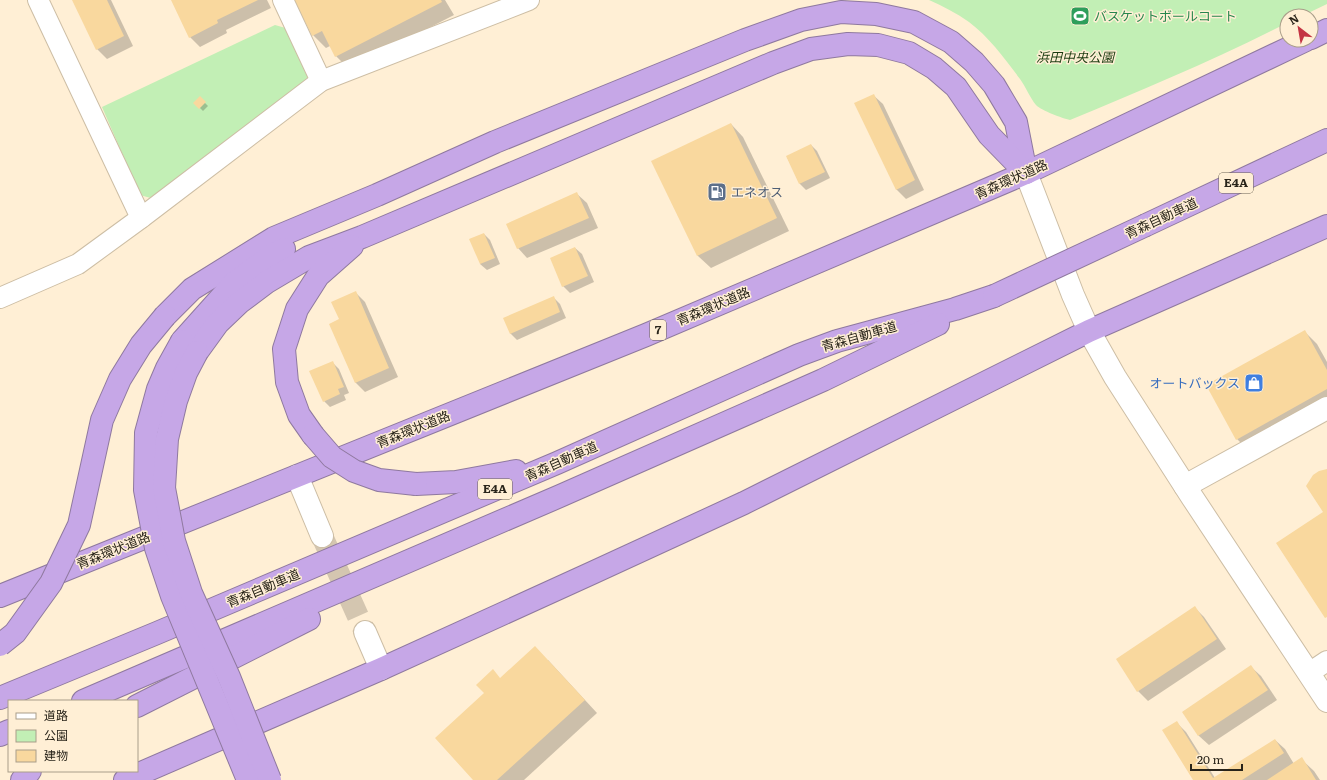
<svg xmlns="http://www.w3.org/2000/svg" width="1327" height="780" font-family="Literata,'Noto Sans JP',serif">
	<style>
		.green { fill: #c2efb5 }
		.shadow { fill: #0003 }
		.building { fill: #f9d89e }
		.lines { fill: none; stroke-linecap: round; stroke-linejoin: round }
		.secondary-tunnel { stroke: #d4c6b0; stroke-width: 22; stroke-dasharray: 22 11; stroke-linecap: butt }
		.street-casing { stroke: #cdbea5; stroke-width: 22 }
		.secondary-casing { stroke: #cdbea5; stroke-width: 24 }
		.highway-casing { stroke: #8f799f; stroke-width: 24 }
		.street { stroke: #fff; stroke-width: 20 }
		.secondary { stroke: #fff; stroke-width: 22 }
		.highway { stroke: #c6a7e7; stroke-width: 22 }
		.highway-bridge-casing { stroke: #8f799f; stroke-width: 24; stroke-linecap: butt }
		.highway-bridge { stroke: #c6a7e7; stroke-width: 22 }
		.labels { text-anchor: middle; stroke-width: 3; stroke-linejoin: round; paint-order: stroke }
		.shield { fill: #ffefd5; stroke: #696152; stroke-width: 1 }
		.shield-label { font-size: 12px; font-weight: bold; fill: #29241a }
		.leisure-label { font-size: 13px; fill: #27864d; stroke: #ffefd5; text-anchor: start }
		.park-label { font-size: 13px; font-style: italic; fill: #1a3b0f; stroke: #ffefd5 }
		.street-label { font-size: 13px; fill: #29241a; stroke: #ffefd5 }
		.service-label { font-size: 13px; fill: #4e5e75; stroke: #ffefd5; text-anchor: start }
		.shop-label { font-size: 13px; fill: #366cbe; stroke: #ffefd5; text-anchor: end }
	</style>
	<rect width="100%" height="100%" fill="#ffefd5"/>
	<g class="green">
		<path d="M 929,0 L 1327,0 L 1327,4 L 1302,16 L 1287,16 L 1287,23 C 1216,59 1143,90 1070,120 C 1062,118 1042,111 1036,105 C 1030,98 1026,87 1020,79 C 1005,59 989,37 969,22 C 956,13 943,6 929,0 Z"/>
		<path d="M 275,25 L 289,29 L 309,71 L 306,82 L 154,199 L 140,195 L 102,107 Z"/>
	</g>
	<g class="shadow">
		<path d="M 73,0 L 111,0 L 133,46 L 107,59 L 97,49 Z"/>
		<path d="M 172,0 L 267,0 L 271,8 L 226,30 L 227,33 L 200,47 L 190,37 Z"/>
		<path d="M 295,0 L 445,0 L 454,15 L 349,69 L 336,56 L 330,46 L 326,48 L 313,35 Z"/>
		<path d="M 873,95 L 883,104 L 924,190 L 906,199 L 896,189 Z"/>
		<path d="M 200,98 L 208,106 L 203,111 L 195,103 Z"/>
		<path d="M 731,124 L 743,137 L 789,231 L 711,268 L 698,256 L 653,162 Z"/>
		<path d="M 811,145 L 817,151 L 830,178 L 806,190 L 800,184 L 787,157 Z"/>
		<path d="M 577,194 L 587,203 L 598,228 L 527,258 L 518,248 Z"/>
		<path d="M 484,234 L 490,240 L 500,264 L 487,270 L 480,264 Z"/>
		<path d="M 575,248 L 582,254 L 594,282 L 570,293 L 563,286 Z"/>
		<path d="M 356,293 L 365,302 L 398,377 L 365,392 L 355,382 L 340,320 Z"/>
		<path d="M 553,297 L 560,304 L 566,318 L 517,340 L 510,333 Z"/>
		<path d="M 1304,331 L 1317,344 L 1327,362 L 1327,408 L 1250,452 L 1237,439 Z"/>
		<path d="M 332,362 L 339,369 L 349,393 L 344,395 L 346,400 L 330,407 L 324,401 Z"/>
		<path d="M 1195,608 L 1204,617 L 1226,649 L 1148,701 L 1138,691 Z"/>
		<path d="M 548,660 L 597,713 L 524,780 L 474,780 L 501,679 Z"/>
		<path d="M 1251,667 L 1261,676 L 1277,700 L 1209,745 L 1199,736 L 1183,712 Z"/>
		<path d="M 1176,722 L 1186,732 L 1215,778 L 1275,740 L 1285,749 L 1294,764 L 1301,759 L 1314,771 L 1320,780 L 1194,780 Z"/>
	</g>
	<g class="building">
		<path d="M 72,0 L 107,0 L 124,36 L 96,50 Z"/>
		<path d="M 171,0 L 258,0 L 217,20 L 218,23 L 189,38 Z"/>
		<path d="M 294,0 L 441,0 L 442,2 L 335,57 L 322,31 L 312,36 Z"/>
		<path d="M 874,94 L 915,180 L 896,190 L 854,103 Z"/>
		<path d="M 200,96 L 206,102 L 199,109 L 193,103 Z"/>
		<path d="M 731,123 L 777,218 L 697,256 L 651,161 Z"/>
		<path d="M 811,144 L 825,172 L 799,184 L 786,156 Z"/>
		<path d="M 577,192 L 589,218 L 517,249 L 506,224 Z"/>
		<path d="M 484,233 L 495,258 L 480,264 L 469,239 Z"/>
		<path d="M 575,247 L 588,276 L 562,287 L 550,258 Z"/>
		<path d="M 356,291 L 389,368 L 355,383 L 329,324 L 339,319 L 331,302 Z"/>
		<path d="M 554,296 L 560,312 L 510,334 L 503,318 Z"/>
		<path d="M 1305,330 L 1327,370 L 1327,389 L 1236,440 L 1206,385 Z"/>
		<path d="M 333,361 L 344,387 L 338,389 L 340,394 L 323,402 L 309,371 Z"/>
		<path d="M 1327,469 L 1327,617 L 1325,618 L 1276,543 L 1323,512 L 1306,486 L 1313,475 L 1319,471 Z"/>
		<path d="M 1195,606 L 1217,639 L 1137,692 L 1116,659 Z"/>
		<path d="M 535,646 L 585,700 L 497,780 L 473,780 L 435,738 L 484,693 L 476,685 L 493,669 L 500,678 Z"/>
		<path d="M 1251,665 L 1268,690 L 1198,736 L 1182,712 Z"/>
		<path d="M 1177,721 L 1213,778 L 1275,739 L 1284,753 L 1242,780 L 1193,780 L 1162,730 Z"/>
		<path d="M 1302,757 L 1316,780 L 1267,780 Z"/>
	</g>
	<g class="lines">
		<path class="secondary-tunnel" d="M 322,536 L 365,632"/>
		<g class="street-casing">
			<g id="street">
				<path d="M 38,0 L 141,218"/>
				<path d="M 283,0 L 321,81"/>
				<path d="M 0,298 L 78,264 L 141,218 L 321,81 L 529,0"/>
				<path d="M 1309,673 L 1327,661"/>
			</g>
		</g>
		<g class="secondary-casing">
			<g id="secondary">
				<path d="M 1026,173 L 1073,295 L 1089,331 L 1115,377 L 1192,497 L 1327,701"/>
				<path d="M 297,476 L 322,536"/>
				<path d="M 1185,486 L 1327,408"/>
				<path d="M 365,632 L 381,669"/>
			</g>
		</g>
		<g class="highway-casing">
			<g id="highway">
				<path d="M 1311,38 L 1327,30"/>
				<path d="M 1146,225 L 1327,140"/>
				<path d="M 165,316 L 192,289 L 274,238 L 377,195 L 495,142 L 745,40 L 801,20 L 841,12 L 876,14 L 914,22 L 951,42 L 974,62 L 994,85 L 1016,122 L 1026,173"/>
				<path d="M 182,341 L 234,283 L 269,257 L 284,249"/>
				<path d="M 197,352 L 218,323 L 239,303 L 267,282 L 309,257 L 362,237 L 773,63 L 811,49 L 848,44 L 878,45 L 909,53 L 934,68 L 956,87 L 989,135 L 1026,173"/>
				<path d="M 313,435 L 299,415 L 287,382 L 284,349 L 297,309 L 318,276 L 352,246"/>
				<path d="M 416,484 L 456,482 L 516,471"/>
				<path d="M 0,596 L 646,335 L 1026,173 L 1306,40"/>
				<path d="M 0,698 L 157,633 L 557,463 L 799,355 L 837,341 L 955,309 L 994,296"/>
				<path d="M 83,701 L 560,496 L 823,380 L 938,324"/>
				<path d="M 137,706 L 309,619"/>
				<path d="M 0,735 L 9,731"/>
				<path d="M 22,780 L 30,771"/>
				<path d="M 125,780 L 381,669 L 592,573 L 744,503 L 1089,331 L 1327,226"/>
			</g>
		</g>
		<use href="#street" class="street"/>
		<use href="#secondary" class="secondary"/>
		<use href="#highway" class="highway"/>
		<g class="highway-bridge-casing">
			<g id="highway-bridge">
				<path d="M 994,296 L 1146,225"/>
				<path d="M 182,341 L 167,368 L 158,389 L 146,433 L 145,490 L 156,548 L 172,596 L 248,780"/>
				<path d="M 197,352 L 186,373 L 176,401 L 167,439 L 164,488 L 174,541 L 191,593 L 229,677 L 270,780"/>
				<path d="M 313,435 L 332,457 L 354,471 L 379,480 L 416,484"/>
				<path d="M 0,645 L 15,633 L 51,583 L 79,525 L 102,420 L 120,379 L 141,345 L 165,316"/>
			</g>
		</g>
		<use href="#highway-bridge" class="highway-bridge"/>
	</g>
	<defs>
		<g id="stadium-square" transform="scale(1)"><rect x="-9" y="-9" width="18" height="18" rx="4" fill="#2e9e5b" stroke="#ffefd5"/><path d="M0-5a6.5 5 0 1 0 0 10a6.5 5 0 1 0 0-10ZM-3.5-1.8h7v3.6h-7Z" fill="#fff"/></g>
		<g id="fuel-square" transform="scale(1)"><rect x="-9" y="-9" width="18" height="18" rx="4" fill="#5c6f8a" stroke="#ffefd5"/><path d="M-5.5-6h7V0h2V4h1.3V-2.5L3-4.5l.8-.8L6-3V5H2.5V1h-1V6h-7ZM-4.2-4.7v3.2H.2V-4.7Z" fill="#fff"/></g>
		<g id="shop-square" transform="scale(1)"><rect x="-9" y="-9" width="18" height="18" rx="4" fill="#3f7fe0" stroke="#ffefd5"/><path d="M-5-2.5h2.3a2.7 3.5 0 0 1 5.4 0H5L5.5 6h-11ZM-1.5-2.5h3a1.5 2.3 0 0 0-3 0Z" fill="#fff"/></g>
	</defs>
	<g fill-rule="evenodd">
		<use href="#stadium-square" x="1080" y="16"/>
		<use href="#fuel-square" x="717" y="192"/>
		<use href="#shop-square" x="1254" y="383"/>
	</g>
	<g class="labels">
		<g class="shield">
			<rect x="1219" y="173" width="34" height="20" rx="3"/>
			<rect x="650" y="320" width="16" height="20" rx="3"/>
			<rect x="478" y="479" width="34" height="20" rx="3"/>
		</g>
		<g class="shield-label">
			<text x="1236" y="187">E4A</text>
			<text x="658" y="334">7</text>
			<text x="495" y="493">E4A</text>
		</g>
		<g class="leisure-label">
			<text x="1094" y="21">バスケットボールコート</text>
		</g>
		<g class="park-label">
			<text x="1075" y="62">浜田中央公園</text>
		</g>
		<g class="street-label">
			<text transform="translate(1011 179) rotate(-24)" y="5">青森環状道路</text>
			<text transform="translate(1161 218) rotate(-25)" y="5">青森自動車道</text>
			<text transform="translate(713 306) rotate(-23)" y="5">青森環状道路</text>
			<text transform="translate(859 336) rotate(-16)" y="5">青森自動車道</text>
			<text transform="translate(413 429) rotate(-22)" y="5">青森環状道路</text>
			<text transform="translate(561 461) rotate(-24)" y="5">青森自動車道</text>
			<text transform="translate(113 550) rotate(-22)" y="5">青森環状道路</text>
			<text transform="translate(263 588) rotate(-23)" y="5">青森自動車道</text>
		</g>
		<g class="service-label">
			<text x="731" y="197">エネオス</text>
		</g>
		<g class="shop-label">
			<text x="1240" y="388">オートバックス</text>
		</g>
	</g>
	<rect x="8" y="700" width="130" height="72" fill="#ffefd5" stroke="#a99e8a"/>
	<rect x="16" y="713" width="20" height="6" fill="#ffffff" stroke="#a99e8a"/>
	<text x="44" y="720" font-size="12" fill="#29241a">道路</text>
	<rect x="16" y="730" width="20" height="12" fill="#c2efb5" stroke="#a99e8a"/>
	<text x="44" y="740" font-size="12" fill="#29241a">公園</text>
	<rect x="16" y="750" width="20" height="12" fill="#f9d89e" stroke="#a99e8a"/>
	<text x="44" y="760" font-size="12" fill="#29241a">建物</text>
	<g transform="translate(1299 28) rotate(329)"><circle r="19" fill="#ffefd5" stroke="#a99e8a"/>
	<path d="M0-3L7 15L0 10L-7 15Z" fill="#c43443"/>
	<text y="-6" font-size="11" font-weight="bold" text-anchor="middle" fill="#29241a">N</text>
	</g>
	<path d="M1191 764v6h51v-6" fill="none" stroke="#29241a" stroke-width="2"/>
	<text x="1197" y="764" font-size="12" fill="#29241a" stroke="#ffefd5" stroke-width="3" paint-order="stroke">20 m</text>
</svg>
